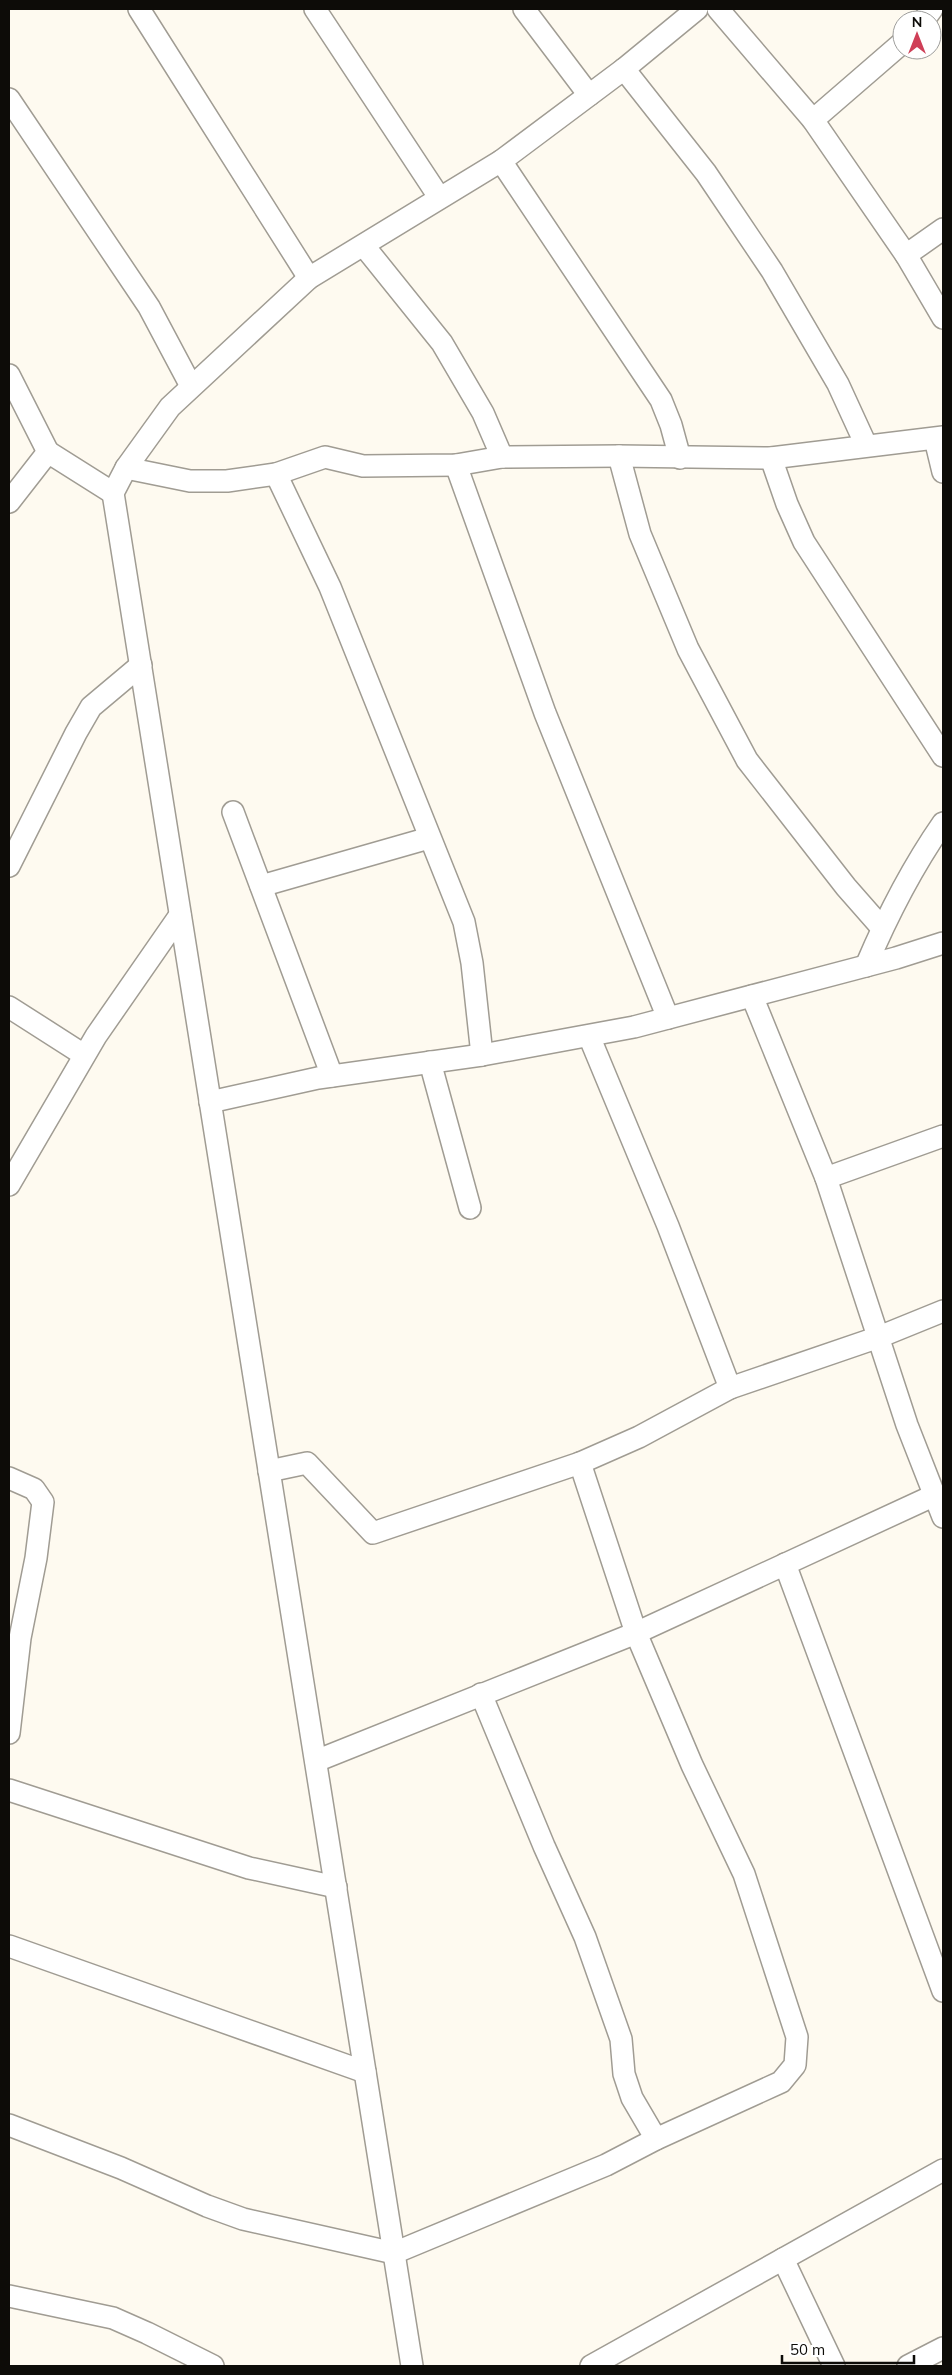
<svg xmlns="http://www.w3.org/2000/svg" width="952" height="2375" font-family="Mulish,sans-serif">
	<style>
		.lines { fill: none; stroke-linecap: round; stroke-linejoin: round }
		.minor-casing { stroke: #a09c93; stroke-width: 24 }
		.minor { stroke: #fff; stroke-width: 21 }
	</style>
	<rect width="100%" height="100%" fill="#fefaf0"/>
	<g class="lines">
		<g class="minor-casing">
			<g id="minor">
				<path d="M 139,9 L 309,278"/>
				<path d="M 315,9 L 439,197"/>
				<path d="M 524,9 L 589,95"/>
				<path d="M 718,9 L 813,120 L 906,255 L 943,318"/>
				<path d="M 924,20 L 932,9"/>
				<path d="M 624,69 L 706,173 L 772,271 L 838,384 L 866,445"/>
				<path d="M 9,99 L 149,307 L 191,386"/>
				<path d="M 813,120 L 902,43"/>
				<path d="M 501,161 L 661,400 L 671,425 L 680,458"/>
				<path d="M 364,246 L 442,343 L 483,413 L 502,457"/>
				<path d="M 906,255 L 943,229"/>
				<path d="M 9,375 L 48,452"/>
				<path d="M 935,439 L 943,472"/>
				<path d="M 619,456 L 640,534 L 688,649 L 747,760 L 846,887 L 882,928"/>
				<path d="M 771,458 L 787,504 L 804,542 L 943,756"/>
				<path d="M 456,465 L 545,713 L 668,1018"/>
				<path d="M 126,468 L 190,481 L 227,481 L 276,474 L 325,457 L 363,466 L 456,465 L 502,457 L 619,456 L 771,458 L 943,437"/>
				<path d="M 276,474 L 330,587 L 464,922 L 472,963 L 482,1055"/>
				<path d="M 9,502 L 48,452 L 113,493"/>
				<path d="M 233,812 L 332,1076"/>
				<path d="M 9,866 L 76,733 L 91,707 L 141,665"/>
				<path d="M 261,886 L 429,838"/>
				<path d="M 866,966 C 888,914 911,869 943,823"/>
				<path d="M 752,996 L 826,1178 L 907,1425 L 943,1517"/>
				<path d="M 9,1007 L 84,1055"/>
				<path d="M 589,1036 L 668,1226 L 730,1388"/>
				<path d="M 430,1062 L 470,1208"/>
				<path d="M 210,1102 L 318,1078 L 482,1055 L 634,1027 L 896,958 L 943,943"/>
				<path d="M 826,1178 L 943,1136"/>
				<path d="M 9,1185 L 96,1036 L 180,915"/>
				<path d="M 269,1471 L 307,1463 L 373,1533 L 580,1463 L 639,1437 L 730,1388 L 879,1337 L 943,1311"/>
				<path d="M 9,1478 L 34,1489 L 43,1502 L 36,1558 L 20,1638 L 9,1733"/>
				<path d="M 785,1564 L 943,1991"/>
				<path d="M 481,1694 L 544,1846 L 585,1937 L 621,2039 L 624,2074 L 632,2098 L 656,2139"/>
				<path d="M 316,1761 L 636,1633 L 935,1495"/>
				<path d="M 9,1790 L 249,1868 L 336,1887"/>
				<path d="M 9,1946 L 365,2072"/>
				<path d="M 9,2125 L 121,2168 L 207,2206 L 243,2219 L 394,2253 L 606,2165 L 656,2139 L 781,2082 L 795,2065 L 797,2037 L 744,1874 L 692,1765 L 636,1633 L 580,1463"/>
				<path d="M 783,2259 L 834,2366"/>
				<path d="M 9,2296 L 113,2318 L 147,2333 L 213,2366"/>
				<path d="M 412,2366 L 113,493 L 126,468 L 170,407 L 309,278 L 501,161 L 624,69 L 697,9"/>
				<path d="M 591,2366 L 943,2170"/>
				<path d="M 908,2366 L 943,2348"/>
			</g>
		</g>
		<use href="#minor" class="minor"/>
	</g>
	<rect width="952" height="2375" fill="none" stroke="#0d0c08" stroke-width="20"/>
	<g transform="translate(917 35)"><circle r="24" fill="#ffffff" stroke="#9e9e9c"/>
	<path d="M0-4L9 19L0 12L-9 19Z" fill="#cf3f57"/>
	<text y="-8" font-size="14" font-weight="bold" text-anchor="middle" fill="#0d0c08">N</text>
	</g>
	<path d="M782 2355v8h132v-8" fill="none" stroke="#0d0c08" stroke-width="2.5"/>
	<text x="790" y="2355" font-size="15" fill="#0d0c08" stroke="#ffffff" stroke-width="4" paint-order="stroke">50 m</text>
</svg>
